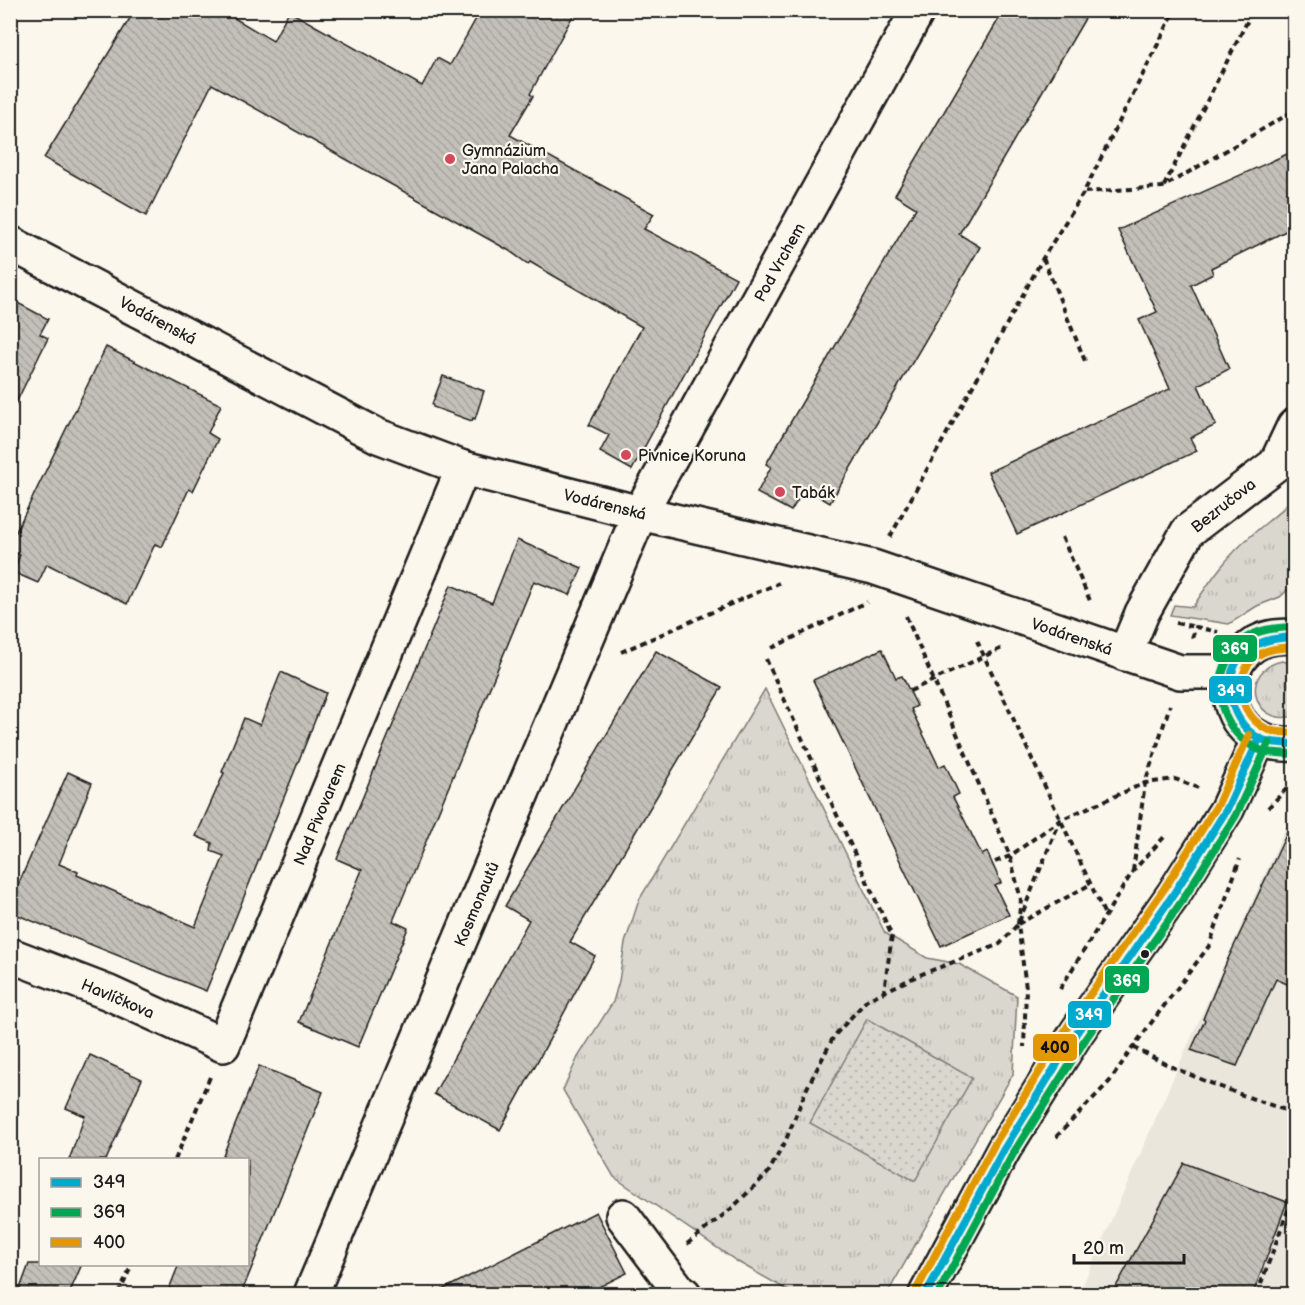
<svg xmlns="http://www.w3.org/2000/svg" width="1305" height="1305" font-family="'Balsamiq Sans',sans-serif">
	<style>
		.built { fill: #eae6dc }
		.grass { fill: url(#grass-tufts); stroke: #7b7a75; stroke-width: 1.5 }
		.park { fill: url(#park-dots); stroke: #7b7a75; stroke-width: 1.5 }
		.building { fill: url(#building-back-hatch); stroke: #1c1c1c; stroke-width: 1.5 }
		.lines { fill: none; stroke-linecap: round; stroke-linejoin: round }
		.minor-casing { stroke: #1c1c1c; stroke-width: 38 }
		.path { stroke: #1c1c1c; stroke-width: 4; stroke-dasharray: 6 4.5; stroke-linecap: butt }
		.minor { stroke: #fbf7ec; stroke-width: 33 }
		.bus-1-casing { stroke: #fbf7ec; stroke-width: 12 }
		.bus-2-casing { stroke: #fbf7ec; stroke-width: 12 }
		.bus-3-casing { stroke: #fbf7ec; stroke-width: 12 }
		.bus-1 { stroke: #00a9ce; stroke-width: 8 }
		.bus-2 { stroke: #00a651; stroke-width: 8 }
		.bus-3 { stroke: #e19803; stroke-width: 8 }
		.poi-dot { fill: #d1495b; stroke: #fbf7ec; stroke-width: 2 }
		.bus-dot { fill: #1c1c1c; stroke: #fbf7ec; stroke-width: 2 }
		.labels { text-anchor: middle; stroke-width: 4.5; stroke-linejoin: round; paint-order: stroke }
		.poi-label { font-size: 16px; fill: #1c1c1c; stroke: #fbf7ec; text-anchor: start }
		.street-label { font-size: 16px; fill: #1c1c1c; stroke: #fbf7ec }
		.line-badge { stroke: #fbf7ec; stroke-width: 2 }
		.badge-label { font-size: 16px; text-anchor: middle; font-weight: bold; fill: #fff }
		.pale-badge-label { font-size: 16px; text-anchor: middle; font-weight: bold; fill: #111 }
	</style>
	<defs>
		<pattern id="grass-tufts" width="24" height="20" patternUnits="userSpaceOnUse" patternTransform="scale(1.5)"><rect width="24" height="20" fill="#dad7ce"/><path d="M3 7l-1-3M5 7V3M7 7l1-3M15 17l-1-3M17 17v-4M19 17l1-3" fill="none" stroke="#bab8b0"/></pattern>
		<pattern id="park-dots" width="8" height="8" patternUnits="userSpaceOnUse" patternTransform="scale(1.5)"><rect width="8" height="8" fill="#dad7ce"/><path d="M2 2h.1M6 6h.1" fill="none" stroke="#bab8b0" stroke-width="1.8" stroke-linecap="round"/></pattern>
		<pattern id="building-back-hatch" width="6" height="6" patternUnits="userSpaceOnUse" patternTransform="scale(1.5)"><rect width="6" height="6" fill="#c3c0b8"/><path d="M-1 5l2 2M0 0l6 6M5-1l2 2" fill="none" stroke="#a7a49e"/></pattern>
	</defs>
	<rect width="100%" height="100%" fill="#fbf7ec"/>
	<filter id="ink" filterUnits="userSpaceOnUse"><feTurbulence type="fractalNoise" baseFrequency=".0167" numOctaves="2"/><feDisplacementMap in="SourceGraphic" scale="12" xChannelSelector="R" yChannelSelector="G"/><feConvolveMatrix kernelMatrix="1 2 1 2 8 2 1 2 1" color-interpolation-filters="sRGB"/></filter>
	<g filter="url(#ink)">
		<path class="built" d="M 1294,809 L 1294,1294 L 1079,1294 L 1182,1058 Z"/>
		<g class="grass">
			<path d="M 1294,495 L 1294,584 L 1280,597 L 1257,606 L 1229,624 L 1170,615 L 1174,605 L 1193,607 C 1211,579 1227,556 1253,534 C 1267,521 1284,511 1294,495 Z"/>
			<path d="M 1282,661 L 1294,664 L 1294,716 C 1252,727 1239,670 1282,661 Z"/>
			<path d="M 765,689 L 885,933 L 927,958 L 959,964 L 1017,996 L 1013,1074 L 887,1294 L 794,1294 L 738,1262 L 614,1177 L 563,1090 L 578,1057 L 613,1002 L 619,981 L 625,943 L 639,900 Z"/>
		</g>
		<path class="park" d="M 867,1019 L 972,1078 L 915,1181 L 810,1123 Z"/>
		<g class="building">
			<path d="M 135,10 L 221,10 L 273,41 L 289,11 L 422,86 L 437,58 L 450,65 L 481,10 L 576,10 L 530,94 L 533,96 L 510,135 L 654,214 L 644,229 L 736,278 L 632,470 L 600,452 L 609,435 L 589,425 L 642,327 L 530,262 L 528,264 L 508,250 L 212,84 L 146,216 L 44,158 Z"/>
			<path d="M 1004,10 L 1090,10 L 959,234 L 980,247 L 830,503 L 805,488 L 791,511 L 757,493 L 771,467 L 766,464 L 916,208 L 895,195 Z"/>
			<path d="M 1294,151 L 1294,227 L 1211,268 L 1213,274 L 1191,285 L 1229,369 L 1198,385 L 1216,425 L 1190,438 L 1197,451 L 1017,534 L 988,472 L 1170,389 L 1139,320 L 1157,312 L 1118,230 Z"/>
			<path d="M 10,299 L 48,319 L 40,334 L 48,338 L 10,415 Z"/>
			<path d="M 106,347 L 221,405 L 208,433 L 218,439 L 193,491 L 189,489 L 162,547 L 155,544 L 127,604 L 47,564 L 38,583 L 13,572 L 20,555 L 10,550 L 10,544 Z"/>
			<path d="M 443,376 L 484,391 L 475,419 L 473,418 L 472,421 L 433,407 L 432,404 Z"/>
			<path d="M 517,540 L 582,568 L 570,595 L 534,581 L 393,921 L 408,928 L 358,1047 L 299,1022 L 362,870 L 337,859 L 451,585 L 492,603 Z"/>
			<path d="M 882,649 L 896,678 L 902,676 L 917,706 L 911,709 L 939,767 L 945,764 L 959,794 L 953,797 L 982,855 L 987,852 L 1001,883 L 995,886 L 1009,915 L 941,946 L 813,680 Z"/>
			<path d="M 656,651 L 722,687 L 570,942 L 595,956 L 500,1130 L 434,1094 L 529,920 L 505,906 Z"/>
			<path d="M 281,672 L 326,693 L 206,991 L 10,912 L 10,903 L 68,772 L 92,783 L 59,864 L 78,872 L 77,875 L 195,927 L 224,856 L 211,851 L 212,843 L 196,836 L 224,773 L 222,772 L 244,718 L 260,725 Z"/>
			<path d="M 1294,818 L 1294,987 L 1276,979 L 1237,1066 L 1191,1050 L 1205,1020 L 1203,1019 L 1227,961 Z"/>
			<path d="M 90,1055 L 142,1079 L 106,1160 L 69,1160 L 85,1116 L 66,1108 Z"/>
			<path d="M 259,1066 L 323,1092 L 241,1294 L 167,1294 L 179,1264 L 248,1264 L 248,1160 L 221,1160 Z"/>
			<path d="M 1184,1163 L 1287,1202 L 1253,1294 L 1112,1294 Z"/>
			<path d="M 596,1212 L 627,1273 L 585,1294 L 434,1294 Z"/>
			<path d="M 29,1264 L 82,1264 L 69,1294 L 18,1294 Z"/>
		</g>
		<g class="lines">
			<g class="minor-casing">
				<g id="minor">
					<path d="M 10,243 L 378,436 L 463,468 L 640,513 L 873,567 L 1180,672 L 1232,672"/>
					<path d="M 1294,637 C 1212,627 1205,749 1294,744"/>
					<path d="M 1125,654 L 1142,613 L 1188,531 L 1276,464 L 1294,426"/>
					<path d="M 10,955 L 109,993 L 223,1045 L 463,468"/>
					<path d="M 623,1216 L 680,1292 L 684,1294"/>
					<path d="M 311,1294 L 640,513 L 918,10"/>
					<path d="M 926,1294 L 1004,1149 L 1077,1032 L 1173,895 L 1227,809 L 1259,739"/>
				</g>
			</g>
			<g class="path">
				<path d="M 1164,186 L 1253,10"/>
				<path d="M 1085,192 L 1163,187 L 1294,111"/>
				<path d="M 1043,258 L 1085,361"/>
				<path d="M 890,537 L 1043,258 L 1084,192 L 1175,10"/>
				<path d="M 1062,537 L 1091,603"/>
				<path d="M 906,616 L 1010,856 L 1021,900 L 1018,924 L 1026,988 L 1024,1047"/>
				<path d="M 1176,623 L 1196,627"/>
				<path d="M 1192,638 L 1196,627 L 1218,632"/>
				<path d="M 977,641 L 1105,915"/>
				<path d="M 772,648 L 867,602"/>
				<path d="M 621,652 L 779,583"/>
				<path d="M 766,659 L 892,936 L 884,991"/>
				<path d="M 910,691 L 1002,648"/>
				<path d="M 1268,808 L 1294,781"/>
				<path d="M 995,862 L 1010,856 L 1060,820 L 1145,783 L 1175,779 L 1198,788"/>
				<path d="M 1133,871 L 1145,783 L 1170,705"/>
				<path d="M 1018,924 L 1091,884"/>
				<path d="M 1060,989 L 1133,871 L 1166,835"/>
				<path d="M 1133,1047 C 1185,1076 1239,1094 1294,1113"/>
				<path d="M 1056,1137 L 1110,1081 L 1133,1047 L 1209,946 L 1240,859"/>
				<path d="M 175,1160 L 210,1077"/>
				<path d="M 687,1244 L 732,1208 L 768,1173 L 785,1142 L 807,1088 L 834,1036 L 867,1000 L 917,976 L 1000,944 L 1018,924 L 1060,820"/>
				<path d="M 119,1294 L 132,1264"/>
				<path d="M 1257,1294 L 1294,1194"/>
			</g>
			<use href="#minor" class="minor"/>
			<g class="bus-1-casing">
				<g id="bus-1">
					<path d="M 1294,637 C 1277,638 1264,639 1249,649 C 1216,671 1229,729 1266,741 C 1274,743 1285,743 1294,744"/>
					<path d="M 926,1294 L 1004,1149 L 1077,1032 L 1173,895 L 1227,809 L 1259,739"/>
				</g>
			</g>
			<g class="bus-2-casing">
				<g id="bus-2">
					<path d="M 1293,754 C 1283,753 1270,754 1260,750 C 1222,734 1208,687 1232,653 C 1235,649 1237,645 1241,642 C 1256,629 1274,628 1293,627"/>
					<path d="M 938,1294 L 1013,1154 L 1086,1038 L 1182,901 L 1236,815 L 1269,743"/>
				</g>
			</g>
			<g class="bus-3-casing">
				<g id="bus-3">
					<path d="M 1294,647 C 1280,648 1266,648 1254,658 C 1231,679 1241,717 1267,729 C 1274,733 1286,732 1294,733"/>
					<path d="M 917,1289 L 995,1143 L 1068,1026 L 1164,889 L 1218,804 L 1249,735"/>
				</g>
			</g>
			<use href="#bus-1" class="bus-1"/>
			<use href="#bus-2" class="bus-2"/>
			<use href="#bus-3" class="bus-3"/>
		</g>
	</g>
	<g class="poi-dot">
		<circle cx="450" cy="159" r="6"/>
		<circle cx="626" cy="455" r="6"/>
		<circle cx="780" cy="492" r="6"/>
	</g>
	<circle class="bus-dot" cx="1145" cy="954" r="5"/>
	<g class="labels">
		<g class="poi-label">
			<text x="462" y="156">Gymnázium<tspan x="462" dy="18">Jana Palacha</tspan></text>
			<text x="638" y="461">Pivnice Koruna</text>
			<text x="792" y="498">Tabák</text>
		</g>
		<g class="street-label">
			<text transform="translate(779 262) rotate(-61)" y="6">Pod Vrchem</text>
			<text transform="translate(158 320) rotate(28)" y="6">Vodárenská</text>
			<text transform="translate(605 504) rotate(14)" y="6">Vodárenská</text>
			<text transform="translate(1223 505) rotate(-38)" y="6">Bezručova</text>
			<text transform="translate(1072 636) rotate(19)" y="6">Vodárenská</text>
			<text transform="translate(319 814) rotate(-67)" y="6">Nad Pivovarem</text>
			<text transform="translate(476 904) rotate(-67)" y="6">Kosmonautů</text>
			<text transform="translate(118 998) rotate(23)" y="6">Havlíčkova</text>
		</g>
	</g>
	<g class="line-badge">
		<rect x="1212" y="634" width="46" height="29" rx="6" fill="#00a651"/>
		<rect x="1208" y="675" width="45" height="29" rx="6" fill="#00a9ce"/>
		<rect x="1104" y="965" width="46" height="29" rx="6" fill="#00a651"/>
		<rect x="1067" y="1000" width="45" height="29" rx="6" fill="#00a9ce"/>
		<rect x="1032" y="1033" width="46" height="29" rx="6" fill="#e19803"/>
	</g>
	<g class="badge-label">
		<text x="1235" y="654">369</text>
		<text x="1231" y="696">349</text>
		<text x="1127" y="986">369</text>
		<text x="1089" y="1020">349</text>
	</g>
	<g class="pale-badge-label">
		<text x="1055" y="1053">400</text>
	</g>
	<rect width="1305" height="1305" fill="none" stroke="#fbf7ec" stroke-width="36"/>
	<rect x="18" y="18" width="1269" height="1269" fill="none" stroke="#1c1c1c" stroke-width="2" filter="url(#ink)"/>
	<rect x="39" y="1158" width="210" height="108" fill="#fbf7ec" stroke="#a29f99" stroke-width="1.5"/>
	<rect x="51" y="1178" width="30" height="9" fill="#00a9ce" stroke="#a29f99" stroke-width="1.5"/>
	<text x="93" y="1188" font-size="18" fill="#1c1c1c">349</text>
	<rect x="51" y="1208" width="30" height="9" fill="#00a651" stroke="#a29f99" stroke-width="1.5"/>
	<text x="93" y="1218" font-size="18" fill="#1c1c1c">369</text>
	<rect x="51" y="1238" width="30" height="9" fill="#e19803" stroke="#a29f99" stroke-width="1.5"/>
	<text x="93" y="1248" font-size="18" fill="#1c1c1c">400</text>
	<path d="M1074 1254v9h110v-9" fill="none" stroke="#1c1c1c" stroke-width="3"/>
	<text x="1083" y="1254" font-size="18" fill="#1c1c1c" stroke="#fbf7ec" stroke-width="4.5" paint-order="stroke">20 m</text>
</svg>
